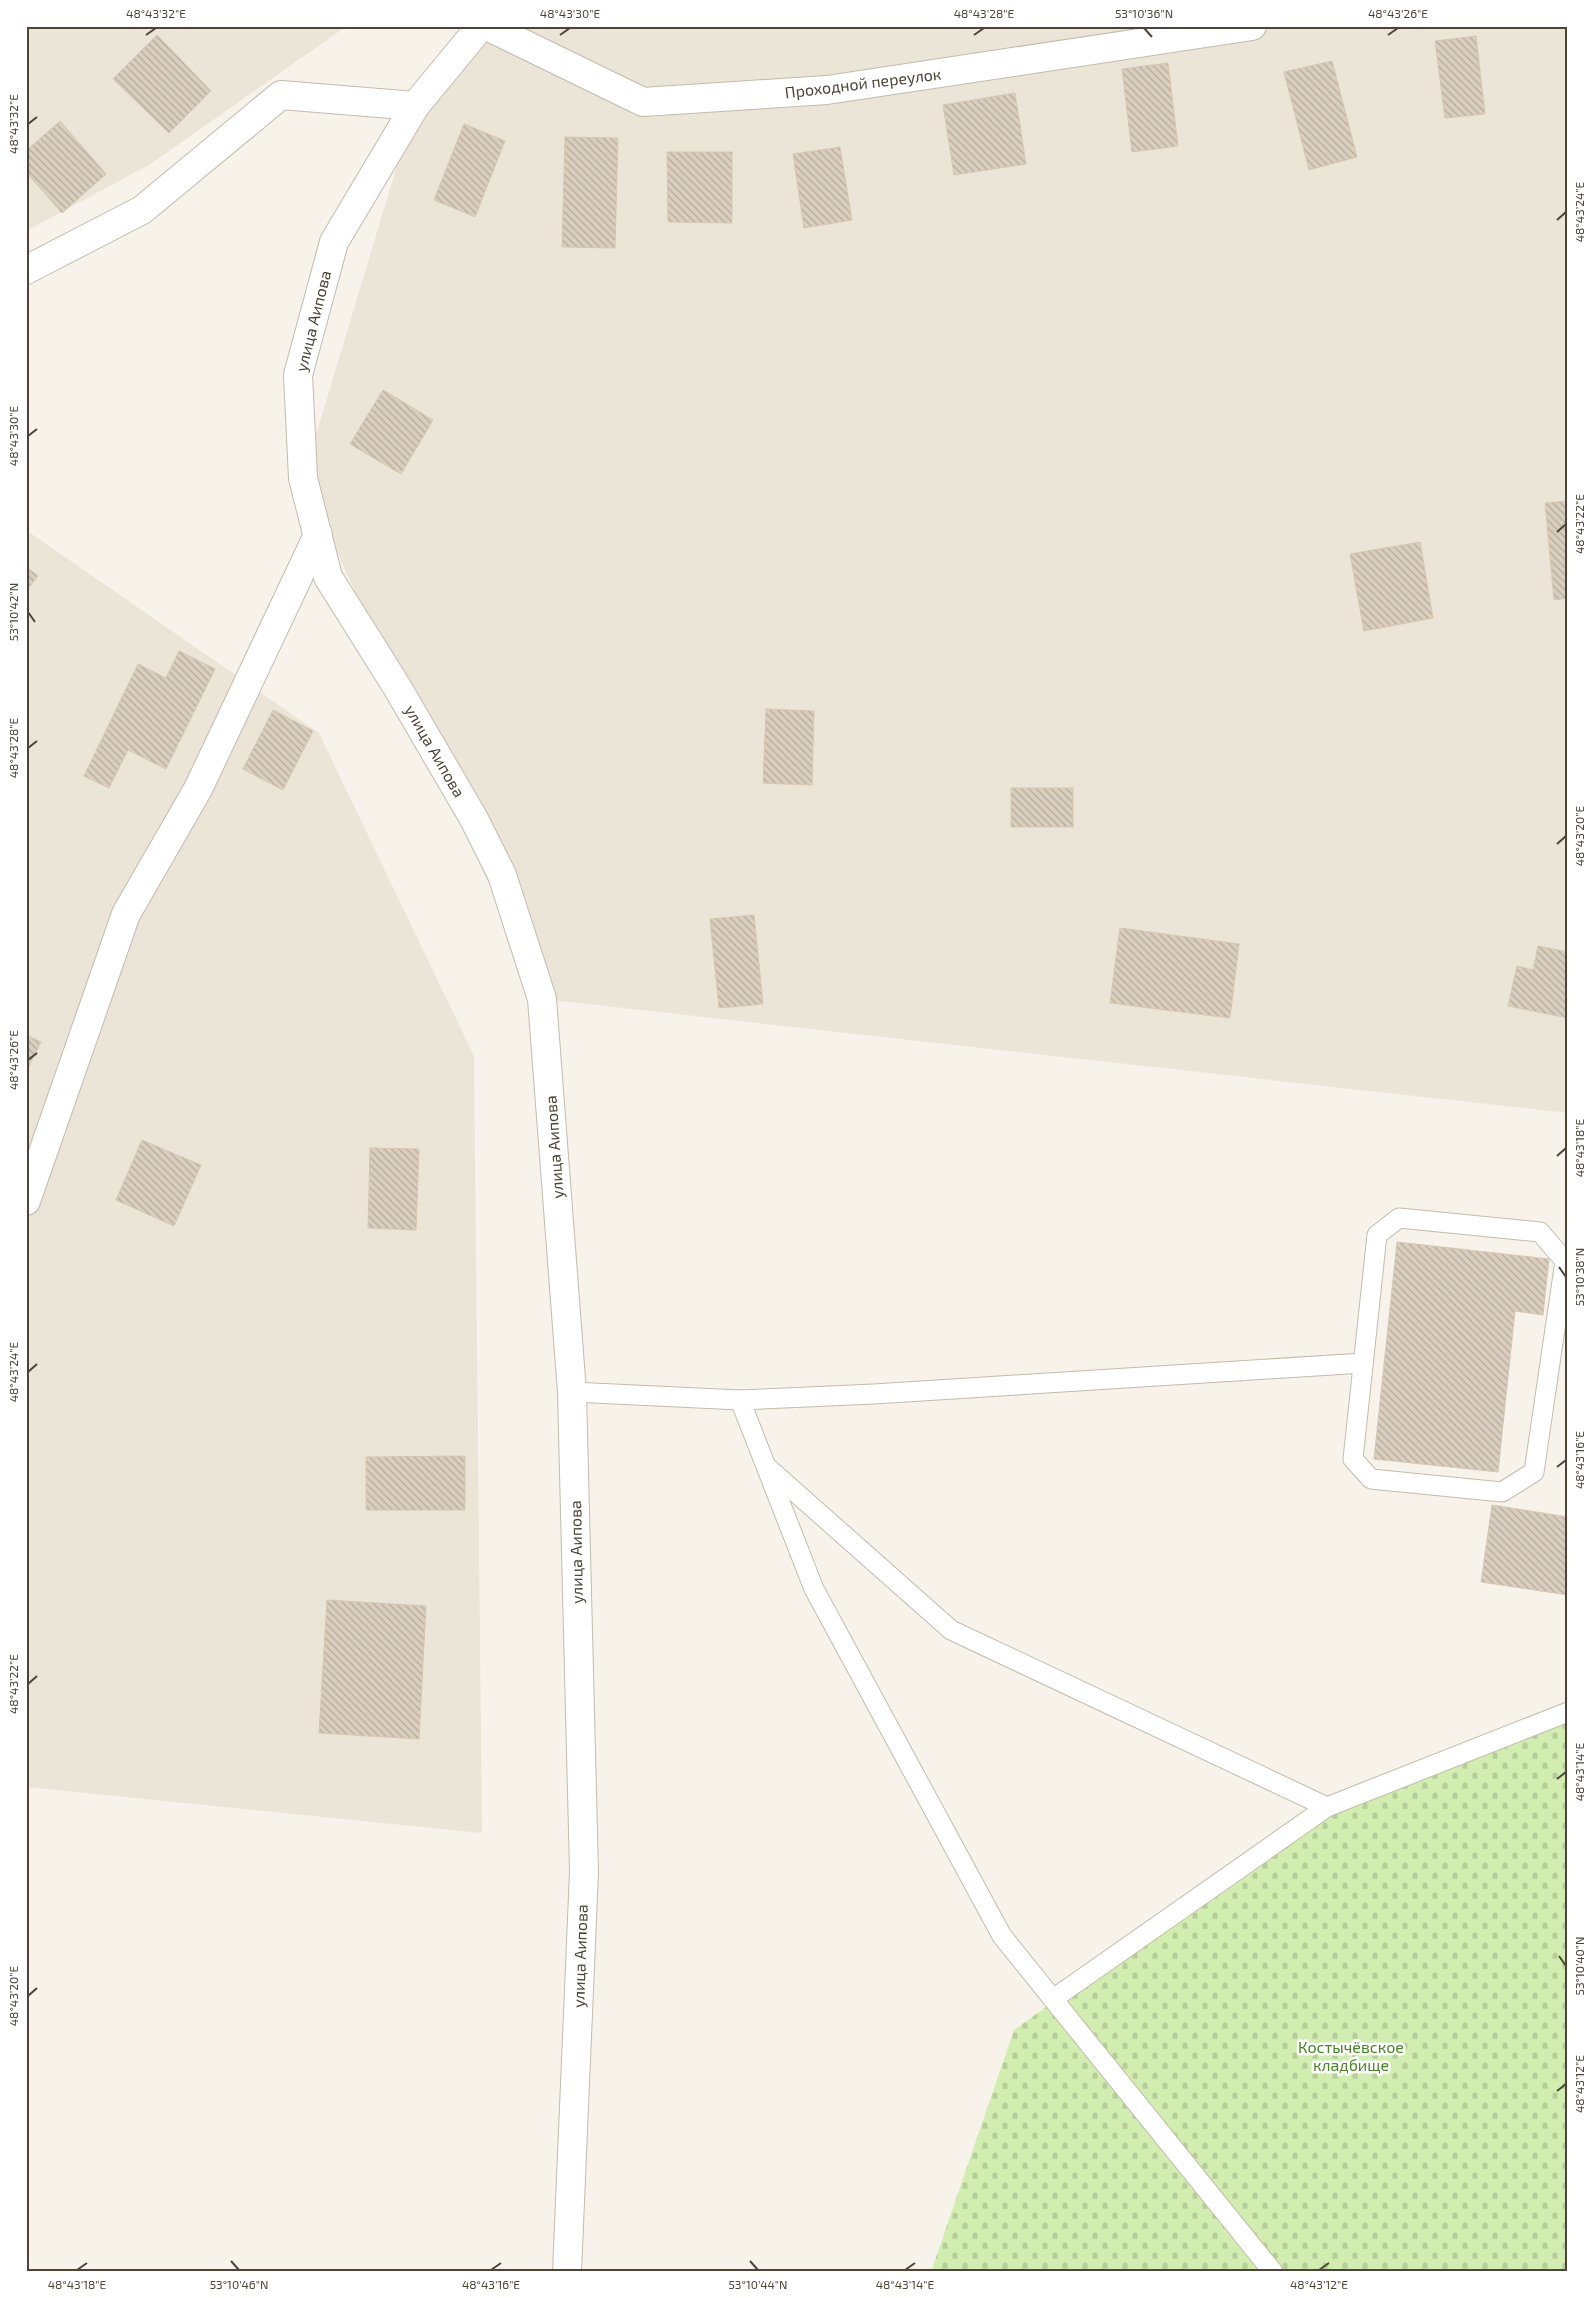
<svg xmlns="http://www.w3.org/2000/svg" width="1594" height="2298" font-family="'Exo 2',sans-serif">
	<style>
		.residential { fill: #ebe5d8 }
		.cemetery { fill: url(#cemetery-stones) }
		.building { fill: url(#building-back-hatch); stroke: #d5c8b1 }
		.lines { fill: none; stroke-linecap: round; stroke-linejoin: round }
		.service-casing { stroke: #c3bcac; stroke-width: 21 }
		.minor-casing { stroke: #c3bcac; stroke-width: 30 }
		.tertiary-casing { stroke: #c3bcac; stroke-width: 30 }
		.service { stroke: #fff; stroke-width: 19 }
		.minor { stroke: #fff; stroke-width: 28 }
		.tertiary { stroke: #fff; stroke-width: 28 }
		.ticks { fill: none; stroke: #4c4437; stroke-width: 2 }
		.labels { text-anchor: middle; stroke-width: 5; stroke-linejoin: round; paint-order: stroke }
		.street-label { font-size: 16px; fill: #4c4437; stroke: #fff }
		.park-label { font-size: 16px; fill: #478523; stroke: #fff }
		.neatline { fill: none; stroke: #4c4437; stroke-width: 2 }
		.ticks-label { font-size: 12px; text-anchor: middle; fill: #4c4437 }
	</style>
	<defs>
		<pattern id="cemetery-stones" width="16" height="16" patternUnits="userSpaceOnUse" patternTransform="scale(1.25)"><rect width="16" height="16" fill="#d1eeb0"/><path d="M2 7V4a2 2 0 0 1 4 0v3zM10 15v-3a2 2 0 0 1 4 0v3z" fill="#b5cd98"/></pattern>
		<pattern id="building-back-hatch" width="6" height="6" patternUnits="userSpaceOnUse" patternTransform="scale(1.25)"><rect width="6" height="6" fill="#dacfbf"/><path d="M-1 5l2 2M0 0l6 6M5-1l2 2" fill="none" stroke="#b3aa9c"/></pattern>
	</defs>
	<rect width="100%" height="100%" fill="#f7f3eb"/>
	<g class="residential">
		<path d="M 26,26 L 347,26 L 149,165 L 26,231 Z"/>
		<path d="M 475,26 L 1568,26 L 1568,1113 L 542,999 L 303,478 L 415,106 Z"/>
		<path d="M 26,530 L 319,733 L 474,1056 L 482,1833 L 26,1787 Z"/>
	</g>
	<path class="cemetery" d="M 1568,1712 L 1568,2272 L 931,2272 L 1014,2030 L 1327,1807 Z"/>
	<g class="building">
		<path d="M 157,35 L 211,91 L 169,133 L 113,79 Z"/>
		<path d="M 1476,36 L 1485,114 L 1445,118 L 1435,41 Z"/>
		<path d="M 1332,61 L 1357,157 L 1309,170 L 1284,72 Z"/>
		<path d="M 1168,63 L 1178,146 L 1132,152 L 1122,69 Z"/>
		<path d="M 1015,93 L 1026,164 L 954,175 L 943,105 Z"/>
		<path d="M 60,121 L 106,174 L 62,213 L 26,172 L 26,151 Z"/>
		<path d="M 464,124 L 505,141 L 475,217 L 434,200 Z"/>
		<path d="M 565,137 L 618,138 L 615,248 L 562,247 Z"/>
		<path d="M 840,147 L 852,220 L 804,228 L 793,154 Z"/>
		<path d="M 667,152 L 732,152 L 732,223 L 668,222 Z"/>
		<path d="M 383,390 L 433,420 L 401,474 L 350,444 Z"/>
		<path d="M 1568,501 L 1568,598 L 1554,600 L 1545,503 Z"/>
		<path d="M 1420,542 L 1433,618 L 1364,631 L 1350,554 Z"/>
		<path d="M 26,567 L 38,576 L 26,591 Z"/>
		<path d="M 179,651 L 215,669 L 166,769 L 128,750 L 109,788 L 84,776 L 138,664 L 166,678 Z"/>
		<path d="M 766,709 L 814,711 L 812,785 L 763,783 Z"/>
		<path d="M 273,710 L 313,731 L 283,790 L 243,769 Z"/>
		<rect x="1011" y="788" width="62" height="39"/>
		<path d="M 754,915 L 763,1004 L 719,1008 L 710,919 Z"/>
		<path d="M 1120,928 L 1239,944 L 1230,1018 L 1110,1003 Z"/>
		<path d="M 1538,946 L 1568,952 L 1568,1018 L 1508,1006 L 1517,966 L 1533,970 Z"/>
		<path d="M 26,1035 L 41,1042 L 26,1072 Z"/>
		<path d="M 142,1140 L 201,1165 L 174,1226 L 116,1200 Z"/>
		<path d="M 370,1148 L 419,1149 L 416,1230 L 368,1228 Z"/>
		<path d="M 1397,1242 L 1549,1259 L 1543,1315 L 1515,1311 L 1498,1472 L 1374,1459 Z"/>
		<path d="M 465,1456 L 465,1510 L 366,1510 L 366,1457 Z"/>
		<path d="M 1492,1505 L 1568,1517 L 1568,1595 L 1481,1582 Z"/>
		<path d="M 327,1600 L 426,1606 L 419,1739 L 319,1733 Z"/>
	</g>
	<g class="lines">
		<g class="service-casing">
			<g id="service">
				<path d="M 1399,1218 L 1540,1232 L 1565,1261 L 1534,1472 L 1502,1492 L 1371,1479 L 1353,1459 L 1377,1235 Z"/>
				<path d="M 572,1392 L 740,1400 L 874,1394 L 1363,1363"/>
				<path d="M 740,1400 L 814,1589 L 1002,1936 L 1273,2272"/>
				<path d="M 767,1467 L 951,1630 L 1327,1807"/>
				<path d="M 1053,1999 L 1327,1807 L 1568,1712"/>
			</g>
		</g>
		<g class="minor-casing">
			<g id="minor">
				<path d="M 487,26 L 643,102 L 827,90 L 1252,26"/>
				<path d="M 26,270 L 142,210 L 281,95 L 415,106"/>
				<path d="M 26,1201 L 126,914 L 198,789 L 318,535"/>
			</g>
		</g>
		<g class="tertiary-casing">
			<path id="tertiary" d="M 481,26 L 415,106 L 334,242 L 298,375 L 303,478 L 328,577 L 397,687 L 474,819 L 502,875 L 542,999 L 572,1392 L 584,1872 L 567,2272"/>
		</g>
		<use href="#service" class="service"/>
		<use href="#minor" class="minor"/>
		<use href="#tertiary" class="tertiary"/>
	</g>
	<path class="ticks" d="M 1144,28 L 1152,37M 146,35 L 156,28M 560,35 L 570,28M 974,35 L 984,28M 1388,35 L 1398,28M 28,124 L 37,117M 1557,220 L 1566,212M 28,436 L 37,429M 1557,532 L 1566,524M 28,612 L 35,622M 28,748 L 37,741M 1557,844 L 1566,836M 28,1060 L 37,1053M 1557,1156 L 1566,1148M 1559,1267 L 1566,1277M 28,1372 L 37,1364M 1557,1467 L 1566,1460M 28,1684 L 37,1676M 1557,1779 L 1566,1772M 1559,1956 L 1566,1966M 28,1996 L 37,1988M 1557,2091 L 1566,2084M 231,2261 L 239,2270M 750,2261 L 758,2270M 77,2270 L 87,2263M 491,2270 L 501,2263M 905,2270 L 915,2263M 1319,2270 L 1329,2263"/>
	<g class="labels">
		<g class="street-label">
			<text transform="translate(863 83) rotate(-7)" y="6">Проходной переулок</text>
			<text transform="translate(313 321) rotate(-76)" y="6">улица Аипова</text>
			<text transform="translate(435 751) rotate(60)" y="6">улица Аипова</text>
			<text transform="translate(554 1147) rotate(-94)" y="6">улица Аипова</text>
			<text transform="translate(576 1552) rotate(-91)" y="6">улица Аипова</text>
			<text transform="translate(580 1956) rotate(-88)" y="6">улица Аипова</text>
		</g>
		<g class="park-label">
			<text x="1351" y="2053">Костычёвское<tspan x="1351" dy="18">кладбище</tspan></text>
		</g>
	</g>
	<rect width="1594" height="2298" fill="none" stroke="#ffffff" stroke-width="55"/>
	<rect x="28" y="28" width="1538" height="2242" class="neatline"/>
	<g class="ticks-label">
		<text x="156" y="18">48°43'32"E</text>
		<text x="570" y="18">48°43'30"E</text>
		<text x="984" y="18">48°43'28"E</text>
		<text x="1144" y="18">53°10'36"N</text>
		<text x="1398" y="18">48°43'26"E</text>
		<text transform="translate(14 124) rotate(-90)" y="4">48°43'32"E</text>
		<text transform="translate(1580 212) rotate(-90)" y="4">48°43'24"E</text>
		<text transform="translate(14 436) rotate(-90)" y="4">48°43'30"E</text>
		<text transform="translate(1580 524) rotate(-90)" y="4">48°43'22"E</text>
		<text transform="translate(14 612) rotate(-90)" y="4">53°10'42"N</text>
		<text transform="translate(14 748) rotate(-90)" y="4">48°43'28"E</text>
		<text transform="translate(1580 836) rotate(-90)" y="4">48°43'20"E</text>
		<text transform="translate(14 1060) rotate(-90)" y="4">48°43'26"E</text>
		<text transform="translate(1580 1148) rotate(-90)" y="4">48°43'18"E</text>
		<text transform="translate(1580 1277) rotate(-90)" y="4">53°10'38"N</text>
		<text transform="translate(14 1372) rotate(-90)" y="4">48°43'24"E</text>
		<text transform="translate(1580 1460) rotate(-90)" y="4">48°43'16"E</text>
		<text transform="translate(14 1684) rotate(-90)" y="4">48°43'22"E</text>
		<text transform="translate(1580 1772) rotate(-90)" y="4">48°43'14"E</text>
		<text transform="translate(1580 1966) rotate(-90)" y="4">53°10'40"N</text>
		<text transform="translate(14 1996) rotate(-90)" y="4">48°43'20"E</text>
		<text transform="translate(1580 2084) rotate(-90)" y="4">48°43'12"E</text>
		<text x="77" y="2289">48°43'18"E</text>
		<text x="239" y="2289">53°10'46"N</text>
		<text x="491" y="2289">48°43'16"E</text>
		<text x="758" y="2289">53°10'44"N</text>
		<text x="905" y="2289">48°43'14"E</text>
		<text x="1319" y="2289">48°43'12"E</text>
	</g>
</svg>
